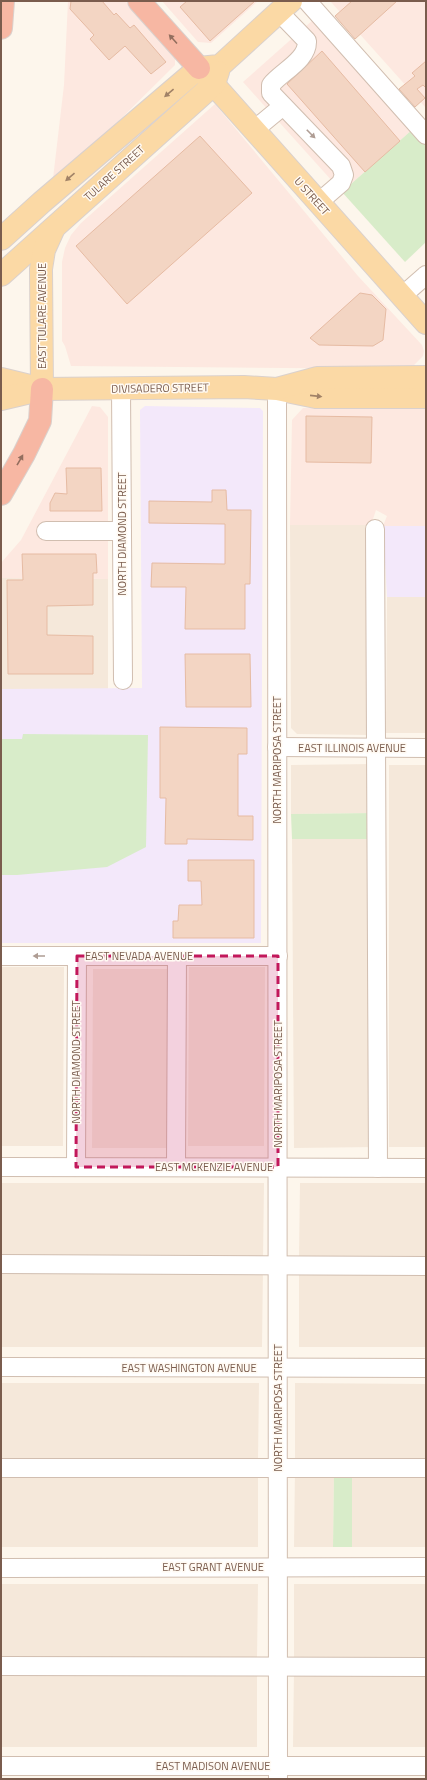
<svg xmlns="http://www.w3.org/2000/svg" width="427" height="1780" font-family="'Titillium Web',sans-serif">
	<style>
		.residential { fill: #f5e8da }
		.commercial { fill: #fde8e0 }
		.education { fill: #f3e8fa }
		.green { fill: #d8ecc9 }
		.building { fill: #f3d5c3; stroke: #e6bba3 }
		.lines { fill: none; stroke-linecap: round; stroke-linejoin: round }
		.minor-casing { stroke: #d1beb0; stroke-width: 20 }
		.major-casing { stroke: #dad1cd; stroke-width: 24 }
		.highway-casing { stroke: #dad1cd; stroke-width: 24 }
		.minor { stroke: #fff; stroke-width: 18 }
		.major { stroke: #fbd9a5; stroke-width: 22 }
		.highway { stroke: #f7b7a3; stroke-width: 22 }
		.oneway { fill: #936e5e }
		.oneway2 { fill: #a18267 }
		.oneway3 { fill: #af9d94 }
		.marked { fill: #c2185b; fill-opacity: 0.2; stroke: #c2185b; stroke-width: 3; stroke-dasharray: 8 5; stroke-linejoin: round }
		.labels { text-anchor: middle; stroke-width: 3; stroke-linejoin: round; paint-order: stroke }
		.street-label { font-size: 11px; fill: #7a5c4d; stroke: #fffaf3 }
	</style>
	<rect width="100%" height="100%" fill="#fdf6ec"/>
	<g class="residential">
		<path d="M 290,525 L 371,525 L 369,735 L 297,734 L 291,728 Z"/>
		<path d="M 1,578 L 108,579 L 108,689 L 1,689 Z"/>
		<path d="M 387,597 L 426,597 L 426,733 L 386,733 Z"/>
		<path d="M 374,764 L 374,813 L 291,814 L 291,765 Z"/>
		<rect x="389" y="765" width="37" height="382"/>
		<path d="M 292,839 L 374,839 L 375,1147 L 294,1148 Z"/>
		<path d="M 1,967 L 64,967 L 63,1146 L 1,1146 Z"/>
		<path d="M 189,967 L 265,967 L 264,1146 L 188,1146 Z"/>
		<path d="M 93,969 L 169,969 L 168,1148 L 92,1148 Z"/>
		<path d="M 1,1183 L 264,1183 L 263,1258 L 1,1257 Z"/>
		<path d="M 300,1183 L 426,1183 L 426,1259 L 299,1258 Z"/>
		<path d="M 1,1267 L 263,1268 L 262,1347 L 1,1347 Z"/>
		<path d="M 299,1268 L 426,1269 L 426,1347 L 299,1347 Z"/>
		<path d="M 1,1383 L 259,1383 L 258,1459 L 1,1458 Z"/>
		<path d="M 295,1383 L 426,1384 L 426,1460 L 295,1459 Z"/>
		<path d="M 1,1469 L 258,1470 L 258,1547 L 1,1547 Z"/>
		<path d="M 295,1470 L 334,1470 L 333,1547 L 294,1547 Z"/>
		<path d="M 352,1470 L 426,1471 L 426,1547 L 352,1547 Z"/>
		<path d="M 1,1584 L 258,1584 L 257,1658 L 1,1657 Z"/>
		<rect x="294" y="1584" width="132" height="75"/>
		<path d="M 1,1670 L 257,1671 L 257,1747 L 1,1747 Z"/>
		<path d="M 294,1671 L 426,1672 L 426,1747 L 293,1747 Z"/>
	</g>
	<g class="commercial">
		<path d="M 68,1 L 125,1 L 134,9 L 175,55 L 175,65 L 52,187 L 64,85 Z"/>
		<path d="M 162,1 L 258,1 L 211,43 L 198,42 Z"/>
		<path d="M 426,1 L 426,108 L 331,2 Z"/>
		<path d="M 314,19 L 413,129 L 342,192 L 243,82 Z"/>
		<path d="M 215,104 L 358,276 L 422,345 L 424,351 L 423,356 L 413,366 L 407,369 L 71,366 L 65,346 L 62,341 L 62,262 L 65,248 L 71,235 L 81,223 Z"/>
		<path d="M 92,406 L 100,407 L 108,417 L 108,579 L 1,578 L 1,563 L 21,540 Z"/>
		<path d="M 303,408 L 426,409 L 426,526 L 383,526 L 387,516 L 376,510 L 371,525 L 290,525 L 292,420 Z"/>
	</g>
	<g class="education">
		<path d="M 145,406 L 260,408 L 263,411 L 261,943 L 1,943 L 1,689 L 142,688 L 140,410 Z"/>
		<path d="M 383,526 L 426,526 L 426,597 L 387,597 Z"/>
	</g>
	<g class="green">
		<path d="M 413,129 L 426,144 L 426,242 L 405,262 L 342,192 Z"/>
		<path d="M 23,734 L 148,735 L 146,847 L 107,867 L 17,875 L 1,875 L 1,739 L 22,739 Z"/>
		<path d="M 374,813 L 374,839 L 292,839 L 291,814 Z"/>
		<path d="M 334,1470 L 352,1470 L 352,1547 L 333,1547 Z"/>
	</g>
	<g class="building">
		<path d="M 71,1 L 102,1 L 114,15 L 116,13 L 130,28 L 134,25 L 166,62 L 151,74 L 125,46 L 109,60 L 90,39 L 94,35 L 70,9 Z"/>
		<path d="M 187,1 L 255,1 L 210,41 L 180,7 Z"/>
		<path d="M 352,1 L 397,1 L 355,39 L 335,16 Z"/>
		<path d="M 322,51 L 400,141 L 365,172 L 287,84 Z"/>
		<path d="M 426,61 L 426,88 L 423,85 L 417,89 L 425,98 L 415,107 L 399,89 L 415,76 L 412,73 Z"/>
		<path d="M 200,136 L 252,193 L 127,304 L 76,246 Z"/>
		<path d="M 360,293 L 372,295 L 386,309 L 383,340 L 373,346 L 319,345 L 310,338 Z"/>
		<path d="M 306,416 L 372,417 L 371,463 L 306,462 Z"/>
		<path d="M 66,468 L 101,468 L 102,511 L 50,511 L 50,503 L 55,493 L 67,494 Z"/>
		<path d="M 212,490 L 226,490 L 227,510 L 251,510 L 250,584 L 245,584 L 245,629 L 185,629 L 186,587 L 151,587 L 152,563 L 225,564 L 225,524 L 149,523 L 149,501 L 212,502 Z"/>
		<path d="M 22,554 L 96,554 L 97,573 L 93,573 L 93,605 L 47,606 L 47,635 L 93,636 L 93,674 L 8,674 L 7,580 L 23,580 Z"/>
		<path d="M 185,654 L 250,654 L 251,707 L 186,707 Z"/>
		<path d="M 160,727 L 247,728 L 247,754 L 238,754 L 238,816 L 253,816 L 253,840 L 187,839 L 187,844 L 165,844 L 166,798 L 160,798 Z"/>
		<path d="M 188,860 L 254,860 L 254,938 L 173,938 L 173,921 L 178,921 L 179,905 L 202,905 L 201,881 L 188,881 Z"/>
	</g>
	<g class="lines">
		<g class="minor-casing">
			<g id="minor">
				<path d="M 307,1 L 426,135"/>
				<path d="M 279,12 L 307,41 C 308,60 281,72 271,85 L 271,93 L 341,166 L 344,175 L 341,183 L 319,202"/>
				<path d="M 254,130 L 283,106"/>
				<path d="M 402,296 L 426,275"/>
				<path d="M 121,388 L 123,680"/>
				<path d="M 277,389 L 278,1779"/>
				<path d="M 375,529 L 378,1168"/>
				<path d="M 46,531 L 122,531"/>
				<path d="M 277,747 L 426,748"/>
				<path d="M 1,956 L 278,956"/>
				<path d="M 1,1167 L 426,1168"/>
				<path d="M 76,1167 L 77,956"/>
				<path d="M 176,1167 L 177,956"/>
				<path d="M 1,1264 L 426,1266"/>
				<path d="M 1,1367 L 426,1368"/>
				<path d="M 1,1468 L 426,1468"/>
				<path d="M 1,1568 L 426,1567"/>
				<path d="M 1,1666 L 426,1667"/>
				<path d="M 1,1766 L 426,1766"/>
			</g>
		</g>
		<g class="major-casing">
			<g id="major">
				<path d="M 199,68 L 426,323"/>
				<path d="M 1,239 L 42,202 L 199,68 L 219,66 L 222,64 L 291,1"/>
				<path d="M 1,275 L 214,84 L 218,72"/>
				<path d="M 1,379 L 42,389 L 244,387 L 277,389 L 316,397 L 426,397"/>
				<path d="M 280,388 L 317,378 L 426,377"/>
				<path d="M 42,389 L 41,269 L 44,250 L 53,230"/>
				<path d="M 1,399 L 39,390"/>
			</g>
		</g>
		<g class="highway-casing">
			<g id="highway">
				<path d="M 139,1 L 199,68"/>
				<path d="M 1,28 L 3,1"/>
				<path d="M 1,494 L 24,454 L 40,421 L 42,389"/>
			</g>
		</g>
		<use href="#minor" class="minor"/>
		<use href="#major" class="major"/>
		<use href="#highway" class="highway"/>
	</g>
	<defs><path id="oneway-solid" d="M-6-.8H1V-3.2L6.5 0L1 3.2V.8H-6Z"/></defs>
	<g class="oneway">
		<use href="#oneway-solid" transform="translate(173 39) rotate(-132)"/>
		<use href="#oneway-solid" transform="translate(20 460) rotate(-60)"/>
	</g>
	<g class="oneway2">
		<use href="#oneway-solid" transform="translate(169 93) rotate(140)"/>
		<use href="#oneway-solid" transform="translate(70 177) rotate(139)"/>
		<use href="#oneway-solid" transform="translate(316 396) rotate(6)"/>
	</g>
	<g class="oneway3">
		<use href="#oneway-solid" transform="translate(311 134) rotate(45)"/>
		<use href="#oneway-solid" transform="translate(39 956) rotate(180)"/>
	</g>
	<path class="marked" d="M 77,956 L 278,956 L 278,1167 L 76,1167 Z"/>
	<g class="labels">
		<g class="street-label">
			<text transform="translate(114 173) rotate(-42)" y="4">TULARE STREET</text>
			<text transform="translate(312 196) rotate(48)" y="4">U STREET</text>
			<text transform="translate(42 316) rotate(-90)" y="4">EAST TULARE AVENUE</text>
			<text transform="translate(160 388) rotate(-1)" y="4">DIVISADERO STREET</text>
			<text transform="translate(122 534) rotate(-90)" y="4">NORTH DIAMOND STREET</text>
			<text x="352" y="752">EAST ILLINOIS AVENUE</text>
			<text transform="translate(277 760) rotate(-90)" y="4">NORTH MARIPOSA STREET</text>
			<text x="139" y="960">EAST NEVADA AVENUE</text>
			<text transform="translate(76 1062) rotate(-90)" y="4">NORTH DIAMOND STREET</text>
			<text transform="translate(278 1084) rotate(-90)" y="4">NORTH MARIPOSA STREET</text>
			<text x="214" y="1171">EAST MCKENZIE AVENUE</text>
			<text x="189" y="1372">EAST WASHINGTON AVENUE</text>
			<text transform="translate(278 1408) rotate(-90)" y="4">NORTH MARIPOSA STREET</text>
			<text x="213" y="1571">EAST GRANT AVENUE</text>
			<text x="213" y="1770">EAST MADISON AVENUE</text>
		</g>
	</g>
	<rect width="427" height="1780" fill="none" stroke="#7a5c4d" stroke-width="4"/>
</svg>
